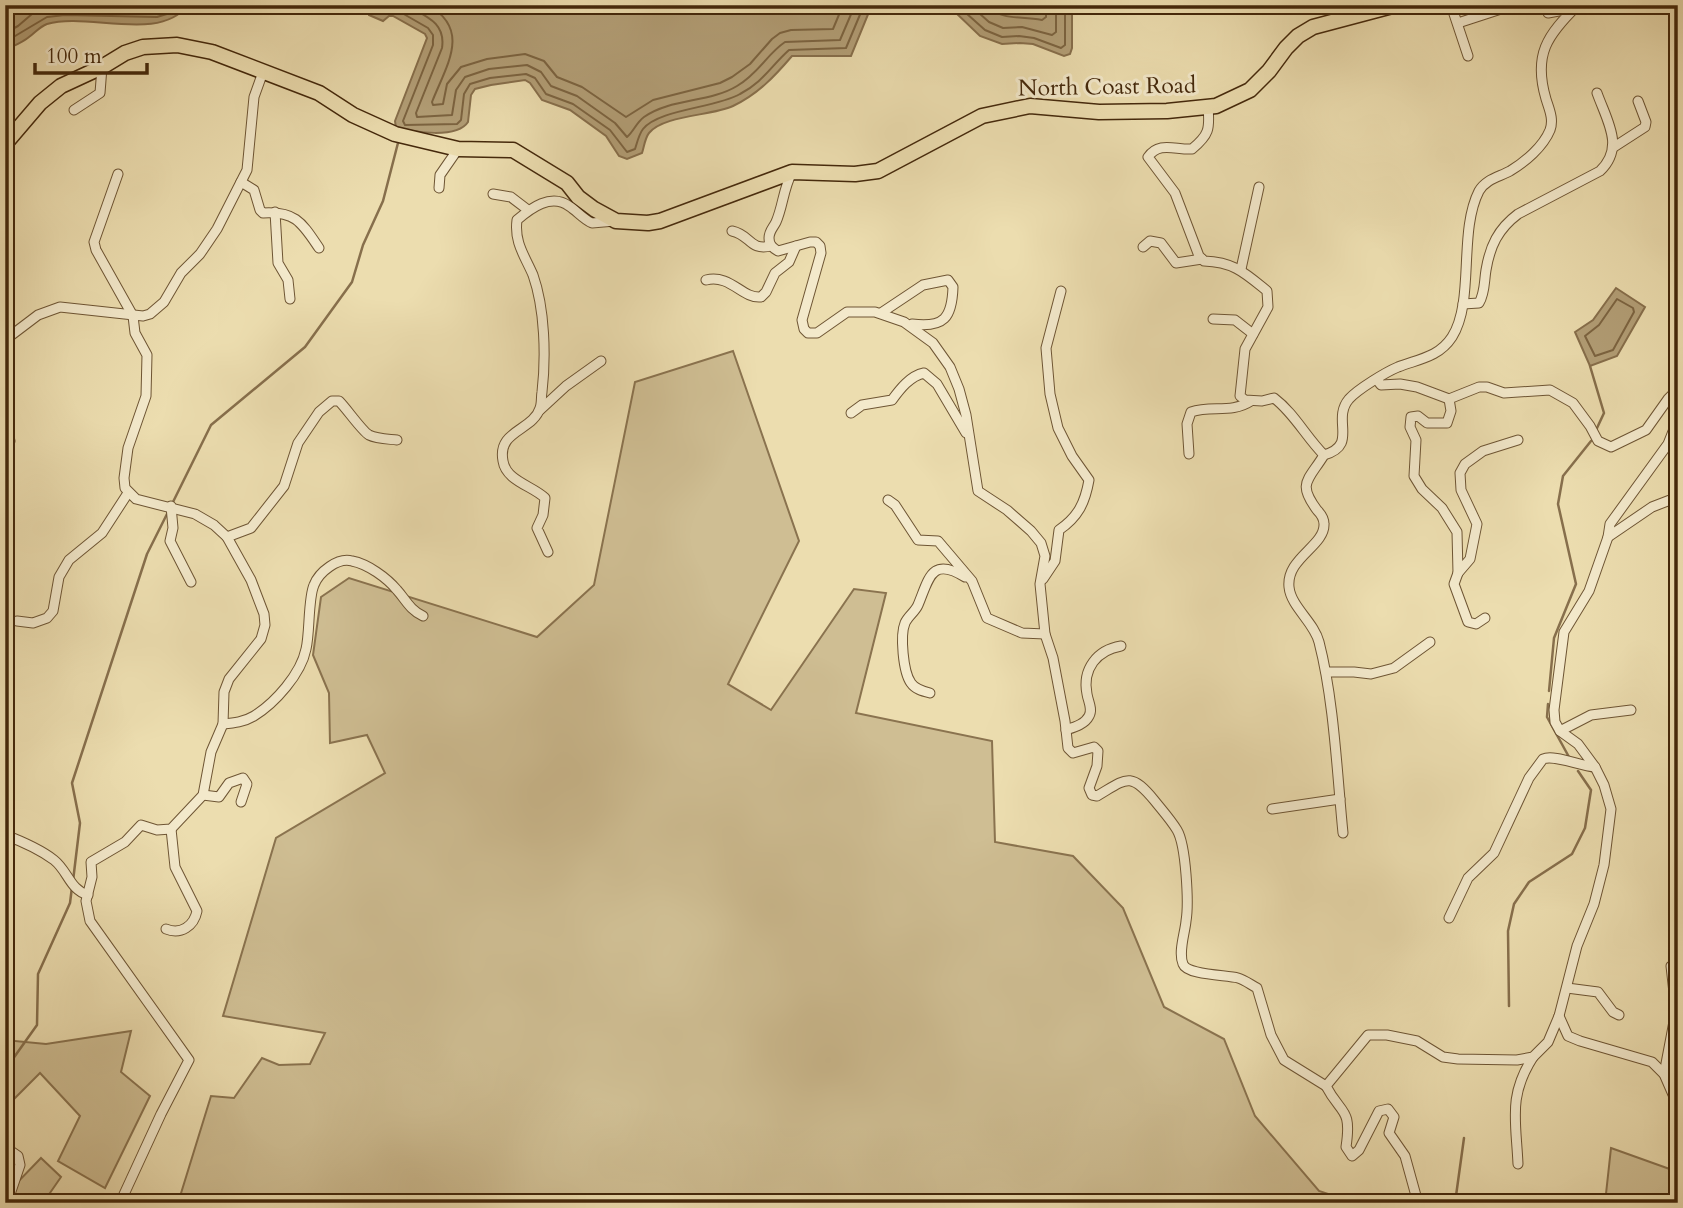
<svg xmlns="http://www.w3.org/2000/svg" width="1683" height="1208" font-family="Cardo,serif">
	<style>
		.green { fill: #cfbe93; stroke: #8a734f; stroke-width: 2 }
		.water { fill: #b39f77; stroke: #876f4c; stroke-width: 2 }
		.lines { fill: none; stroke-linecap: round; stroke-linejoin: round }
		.shore { stroke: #7c6441; stroke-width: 2 }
		.stream { stroke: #876f4c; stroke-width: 2.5 }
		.minor-casing { stroke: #6e5534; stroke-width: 11 }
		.primary-casing { stroke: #44280b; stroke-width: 17 }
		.minor { stroke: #f3e9cb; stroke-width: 9 }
		.primary { stroke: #ecddaf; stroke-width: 14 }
		.labels { text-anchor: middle; stroke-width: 6; stroke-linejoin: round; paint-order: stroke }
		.street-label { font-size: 23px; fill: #44280b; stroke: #f3e9cb }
	</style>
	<rect width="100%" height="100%" fill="#ecddaf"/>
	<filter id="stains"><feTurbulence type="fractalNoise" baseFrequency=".00286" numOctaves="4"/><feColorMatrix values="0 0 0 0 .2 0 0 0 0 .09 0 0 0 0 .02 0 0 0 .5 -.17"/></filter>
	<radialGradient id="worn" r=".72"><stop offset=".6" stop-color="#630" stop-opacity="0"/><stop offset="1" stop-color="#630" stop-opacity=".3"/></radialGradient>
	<g class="green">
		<path d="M 733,351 L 799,541 L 728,684 L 771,710 L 854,589 L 886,593 L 856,713 L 992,741 L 995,842 L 1073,856 L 1123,908 L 1164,1007 L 1224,1039 L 1255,1116 L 1319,1191 L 1349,1201 L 1372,1203 L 178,1203 L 211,1096 L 234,1098 L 262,1058 L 279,1065 L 310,1064 L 325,1033 L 223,1016 L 276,838 L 385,773 L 367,735 L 330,743 L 329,693 L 313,655 L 321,597 L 349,578 L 537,637 L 594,585 L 635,382 Z"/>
		<path d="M 131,1031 L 121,1072 L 150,1096 L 105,1188 L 58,1161 L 80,1116 L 40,1073 L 5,1108 L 5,1040 L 46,1044 Z"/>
		<path d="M 1611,1148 L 1678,1172 L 1675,1203 L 1605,1203 Z"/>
		<path d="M 41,1158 L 61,1177 L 43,1203 L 5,1203 L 5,1184 L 14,1186 Z"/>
	</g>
	<g class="water">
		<path d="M 5,5 L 188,5 C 159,43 88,12 47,24 C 39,27 35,33 29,37 C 22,43 13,46 5,50 Z"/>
		<path d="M 366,5 L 1072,5 L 1072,48 L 1070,54 L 1064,56 L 1033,44 L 1020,43 L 1002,44 L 980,36 L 954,11 L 871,7 L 851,56 L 792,56 C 774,77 758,94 733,106 C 711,116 664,115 649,133 C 645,138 644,147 642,153 L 627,159 L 619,156 L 606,136 L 570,110 L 542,100 L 530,83 L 525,80 L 491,85 L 475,89 L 471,95 L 468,122 C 457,139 414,132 396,128 L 395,121 L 427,38 L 425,34 L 393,16 L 389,16 L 383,21 L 369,15 L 369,7 Z"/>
		<path d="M 1616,288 L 1645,307 L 1617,356 L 1590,366 L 1575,332 L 1593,320 Z"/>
	</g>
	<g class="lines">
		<g class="shore">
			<path d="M 376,5 L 377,10 L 380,12 L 395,9 L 428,28 L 433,35 L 433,45 L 403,121 L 405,125 L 457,124 L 461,120 L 464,94 L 470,84 L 490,78 L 526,74 L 535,78 L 546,94 L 573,104 L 610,130 L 627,152 L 635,149 C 637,143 639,134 643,129 C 659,109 716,108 740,94 C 763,82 771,66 789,50 L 846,48 L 864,5"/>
			<path d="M 406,5 C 425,16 446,22 442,48 L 416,113 L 417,117 L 452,115 L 456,90 L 465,77 L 489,69 L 527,65 L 541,72 L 551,86 L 577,96 L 615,123 L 627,137 C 634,131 636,123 644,117 C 671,98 709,103 737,86 C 759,73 767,54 785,42 L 840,40 L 855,5"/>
			<path d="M 428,5 C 472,30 446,66 432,102 L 433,105 L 443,104 L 447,84 L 461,67 L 487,59 L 525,54 L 544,61 L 557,77 L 582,87 L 626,117 L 653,100 L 720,83 L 732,77 L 750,64 L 772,39 L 780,33 L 791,30 L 833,29 L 843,5"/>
			<path d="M 957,5 L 985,30 L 1002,37 L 1019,36 L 1034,38 L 1061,48 L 1065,45 L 1065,5"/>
			<path d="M 970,5 L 989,22 L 1003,28 L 1022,27 L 1052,35 L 1056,32 L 1056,5"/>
			<path d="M 986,5 C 1004,22 1020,15 1042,20 L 1046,17 L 1046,5"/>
			<path d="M 5,33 L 18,26 L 32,14 L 45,9 L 65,6 L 156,8 L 165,5"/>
			<path d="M 5,42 L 47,17 L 65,15 L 157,17 L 170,13 L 179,5"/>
			<path d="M 1617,299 L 1633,308 L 1634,312 L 1613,350 L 1595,356 L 1585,336 L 1599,325 Z"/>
		</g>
		<g class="stream">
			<path d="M 1590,366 L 1604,413 L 1597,428"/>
			<path d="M 172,504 L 211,425 L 305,347 L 352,282 L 363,245 L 383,201 L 399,139"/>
			<path d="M 1549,691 L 1554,638 L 1576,584 L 1558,504 L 1563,476 L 1591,441"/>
			<path d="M 1548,704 L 1547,717 L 1569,757"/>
			<path d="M 73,881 L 80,823 L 72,783 L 147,554 L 169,510"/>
			<path d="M 1509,1006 L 1508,931 L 1514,904 L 1529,882 L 1572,854 L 1585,828 L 1591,790 L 1578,771"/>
			<path d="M 5,1070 L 37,1025 L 38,974 L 70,903 L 72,887"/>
			<path d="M 1455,1203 L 1464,1138"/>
		</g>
		<g class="minor-casing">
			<g id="minor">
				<path d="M 1451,5 L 1468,56"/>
				<path d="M 1548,13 L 1575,8"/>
				<path d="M 1458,23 L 1501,9 L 1504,5"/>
				<path d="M 1208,107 C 1210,129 1209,135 1192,149 C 1175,150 1159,141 1148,157 L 1175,193 L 1199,256 L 1204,261 C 1234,262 1245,273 1267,291 L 1268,307 L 1245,349 L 1240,396 L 1245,400 L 1262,401 L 1274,398 C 1294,413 1306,437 1324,455"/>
				<path d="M 74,110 L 100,93 L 102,67"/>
				<path d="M 1614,147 L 1645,127 L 1646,122 L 1638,101"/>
				<path d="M 792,172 C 783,190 783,206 776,222 C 773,228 769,231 769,238 C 769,245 773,248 778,251 L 810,242 L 816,242 L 820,246 L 821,253 L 802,320 L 804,329 L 808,333 L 817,333 L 847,312 L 875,312 L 904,322 L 933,343 L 950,367 L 959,389 L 966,415 L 978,491 L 1007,510 L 1031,531 L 1041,543 L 1045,556 L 1040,584 L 1045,634 L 1053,658 L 1065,721 L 1068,748 L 1073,753 L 1094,747 L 1098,751 L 1097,766 L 1089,788 L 1092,795 L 1097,796 C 1126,779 1130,771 1154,800 C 1162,810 1171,820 1177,830 C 1186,845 1189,903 1186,921 C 1185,933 1178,952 1183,964 C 1187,975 1226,975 1238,978 C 1245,980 1251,985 1257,988 L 1271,1035 L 1284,1060 L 1326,1086"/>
				<path d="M 118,174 L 94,242 L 96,250 L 133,316 L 135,333 L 147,355 L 146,396 L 128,448 L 124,478 L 125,488 L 136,499 L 195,514 L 214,525 L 227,537 L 251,580 L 264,614 L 265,625 L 261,639 L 229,679 L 224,692 L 223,724 L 211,752 L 203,795 L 171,829 L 157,830 L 141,825 L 125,842 L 91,862 L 92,877 L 86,901 L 90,921 L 189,1060 L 161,1114 L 120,1203"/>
				<path d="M 241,182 L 254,190 L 260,210 L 263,213 C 296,211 302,223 319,248"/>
				<path d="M 439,188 L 440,175 L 458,149"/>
				<path d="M 493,194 L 511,197 L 528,210"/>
				<path d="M 275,212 L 278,263 L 288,280 L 290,299"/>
				<path d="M 732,231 C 751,235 749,251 771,246"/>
				<path d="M 1143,247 L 1150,241 L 1161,243 L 1176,263 L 1202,259"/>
				<path d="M 1241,269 L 1259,187"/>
				<path d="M 706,280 C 731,274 742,299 761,297 L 766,292 L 775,273 L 789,262 L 796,246"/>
				<path d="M 1463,304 L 1479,303 C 1485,293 1484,282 1486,270 C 1490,246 1498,229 1518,214 L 1600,171 C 1625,147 1607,121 1597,93"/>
				<path d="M 881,313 L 923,285 L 948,280 L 953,287 C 952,318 944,328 912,324"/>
				<path d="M 1213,319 L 1235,320 L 1253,334"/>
				<path d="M 5,340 L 38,315 L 60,307 L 143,316 L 150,314 L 164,302 L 181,273 L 200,254 L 217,229 L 247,170 L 254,97 L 263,72"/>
				<path d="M 1377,380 L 1381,385 L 1400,384 L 1417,387 L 1449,399 L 1479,387 L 1487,387 L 1504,393 L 1550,390 L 1573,403 L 1590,426 L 1598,441 L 1611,447 L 1646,430 L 1668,399 L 1678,389"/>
				<path d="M 1449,399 L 1451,411 L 1447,423 L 1427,423 L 1418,416 L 1411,417 L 1410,427 L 1416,440 L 1414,476 L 1422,489 L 1442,508 L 1457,532 L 1458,573 L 1470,559 L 1477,524 L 1461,490 L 1460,473 L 1465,464 L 1483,451 L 1518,440"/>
				<path d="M 540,410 L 566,386 L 601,361"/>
				<path d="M 851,413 L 862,405 L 892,400 C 900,389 910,376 924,373 L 937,384 L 966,433"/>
				<path d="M 5,421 L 10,441 L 5,451"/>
				<path d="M 1189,454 L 1187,424 L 1191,412 C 1212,405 1231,414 1251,401"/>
				<path d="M 888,500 L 895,505 L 918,540 L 938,541 L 972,581 L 987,618 L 1022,633 L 1045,634"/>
				<path d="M 171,506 L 173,528 L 170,541 L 191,582"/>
				<path d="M 227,537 L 251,528 L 284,486 L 298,443 L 319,412 L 332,401 L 339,401 C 347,409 362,431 369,435 C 377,439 389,439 397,440"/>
				<path d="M 1608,537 L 1652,507 L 1678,497"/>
				<path d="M 548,552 L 537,528 L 543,515 L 545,498 C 533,486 506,481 503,461 C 497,430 533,431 540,408 C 542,403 541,397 542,392 C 546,357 545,309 533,275 C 525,256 514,243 517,220 C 531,208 551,193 569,206 C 577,211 583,219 592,223 L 615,221"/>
				<path d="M 1458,573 L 1454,584 L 1468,622 L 1476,624 L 1485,618"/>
				<path d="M 1043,579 L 1055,561 L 1059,530 C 1078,517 1085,503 1089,480 L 1072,456 L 1058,428 L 1050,394 L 1046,348 L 1061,291"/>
				<path d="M 17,621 L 33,623 L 47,618 L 53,611 L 59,577 L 69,560 L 102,533 L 128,493"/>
				<path d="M 1326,672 L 1354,672 L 1371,674 L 1394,668 L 1430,642"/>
				<path d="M 930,693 C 922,691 915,689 911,683 C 903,672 900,635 905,623 C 908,616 915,612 918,605 C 929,579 931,556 965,577"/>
				<path d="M 223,724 C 234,723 244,722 254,716 C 275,703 301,674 306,649 C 310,633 308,598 314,585 C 319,572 338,557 352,561 C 368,564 387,578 397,590 C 406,600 410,610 423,616"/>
				<path d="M 1066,730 C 1075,727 1085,724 1089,716 C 1093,709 1088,701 1087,694 C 1082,669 1097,650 1121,646"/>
				<path d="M 1560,731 L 1591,715 L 1631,710"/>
				<path d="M 203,795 L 219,797 L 229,783 L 243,778 L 247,784 L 241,802"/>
				<path d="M 1272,809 L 1340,799"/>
				<path d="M 1343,833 C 1337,773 1334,700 1319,642 C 1314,622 1291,607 1289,587 C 1286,558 1325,546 1324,524 C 1324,519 1320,513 1317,510 C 1297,483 1308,481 1324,455 C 1359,445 1331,420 1349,399 C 1358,389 1386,372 1398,367 C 1419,359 1439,357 1452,337 C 1475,301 1458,232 1479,191 C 1486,179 1499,177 1510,171 C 1525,162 1543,147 1550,130 C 1554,119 1549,109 1546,99 C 1533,55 1547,35 1578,5"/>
				<path d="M 5,835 C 21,841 41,850 54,860 C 68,871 70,890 88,895"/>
				<path d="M 1449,918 L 1468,878 L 1494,853 L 1529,778 L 1543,759 C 1554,754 1580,766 1595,767"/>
				<path d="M 166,929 C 181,935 194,926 197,911 L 175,867 L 171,829"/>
				<path d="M 5,936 L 7,943 L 5,953"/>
				<path d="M 1567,988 L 1598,992 L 1613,1012 L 1619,1015"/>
				<path d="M 1559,1016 L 1568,1036 L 1580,1041 L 1652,1062 L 1664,1074 L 1678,1106"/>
				<path d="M 1664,1074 L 1676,1011 L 1671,966"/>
				<path d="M 5,1147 L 18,1156 L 20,1165 L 7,1203"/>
				<path d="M 1518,1164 C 1516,1120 1508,1096 1533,1057"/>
				<path d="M 1418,1203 L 1405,1156 L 1389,1133 L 1394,1117 L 1388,1109 L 1379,1111 L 1359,1150 L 1352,1156 L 1346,1147 C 1352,1107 1341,1115 1326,1086 L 1368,1035 L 1387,1035 L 1417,1041 L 1443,1057 L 1458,1059 L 1517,1060 L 1533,1057 L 1548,1042 L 1559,1016 L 1577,946 L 1594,904 L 1604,865 L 1611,809 L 1604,785 L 1595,767 L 1578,744 L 1560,731 L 1555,722 L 1554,710 L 1564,632 L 1589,591 L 1608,537 L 1610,524 L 1668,444 L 1678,419"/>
			</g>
		</g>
		<g class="primary-casing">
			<path id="primary" d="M 5,144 L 40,103 L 61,86 L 102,67 L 125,53 L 143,47 L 177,45 L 212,52 L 319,93 L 353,115 L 395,134 L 458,149 L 513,150 L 567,183 L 578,197 L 594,209 L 616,221 L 648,223 L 660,221 L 792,172 L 855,174 L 878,171 L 982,116 L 1030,106 L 1099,112 L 1167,111 L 1216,106 L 1250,90 L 1269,71 L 1286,48 L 1298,36 L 1313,27 L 1396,5"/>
		</g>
		<use href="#minor" class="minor"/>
		<use href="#primary" class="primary"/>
	</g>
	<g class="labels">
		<g class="street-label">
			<text transform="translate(1107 86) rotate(-1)" y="8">North Coast Road</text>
		</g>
	</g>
	<rect width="1683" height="1208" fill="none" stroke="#ecddaf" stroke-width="28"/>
	<rect x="7" y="7" width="1669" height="1194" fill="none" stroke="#44280b" stroke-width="3.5"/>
	<rect x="14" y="14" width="1655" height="1180" fill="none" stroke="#44280b" stroke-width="2"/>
	<path d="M35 63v10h112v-10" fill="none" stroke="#44280b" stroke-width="3.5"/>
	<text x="46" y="63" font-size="21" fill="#44280b" stroke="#f3e9cb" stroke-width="5" paint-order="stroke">100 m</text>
	<rect width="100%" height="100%" filter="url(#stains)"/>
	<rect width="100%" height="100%" fill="url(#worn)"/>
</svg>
